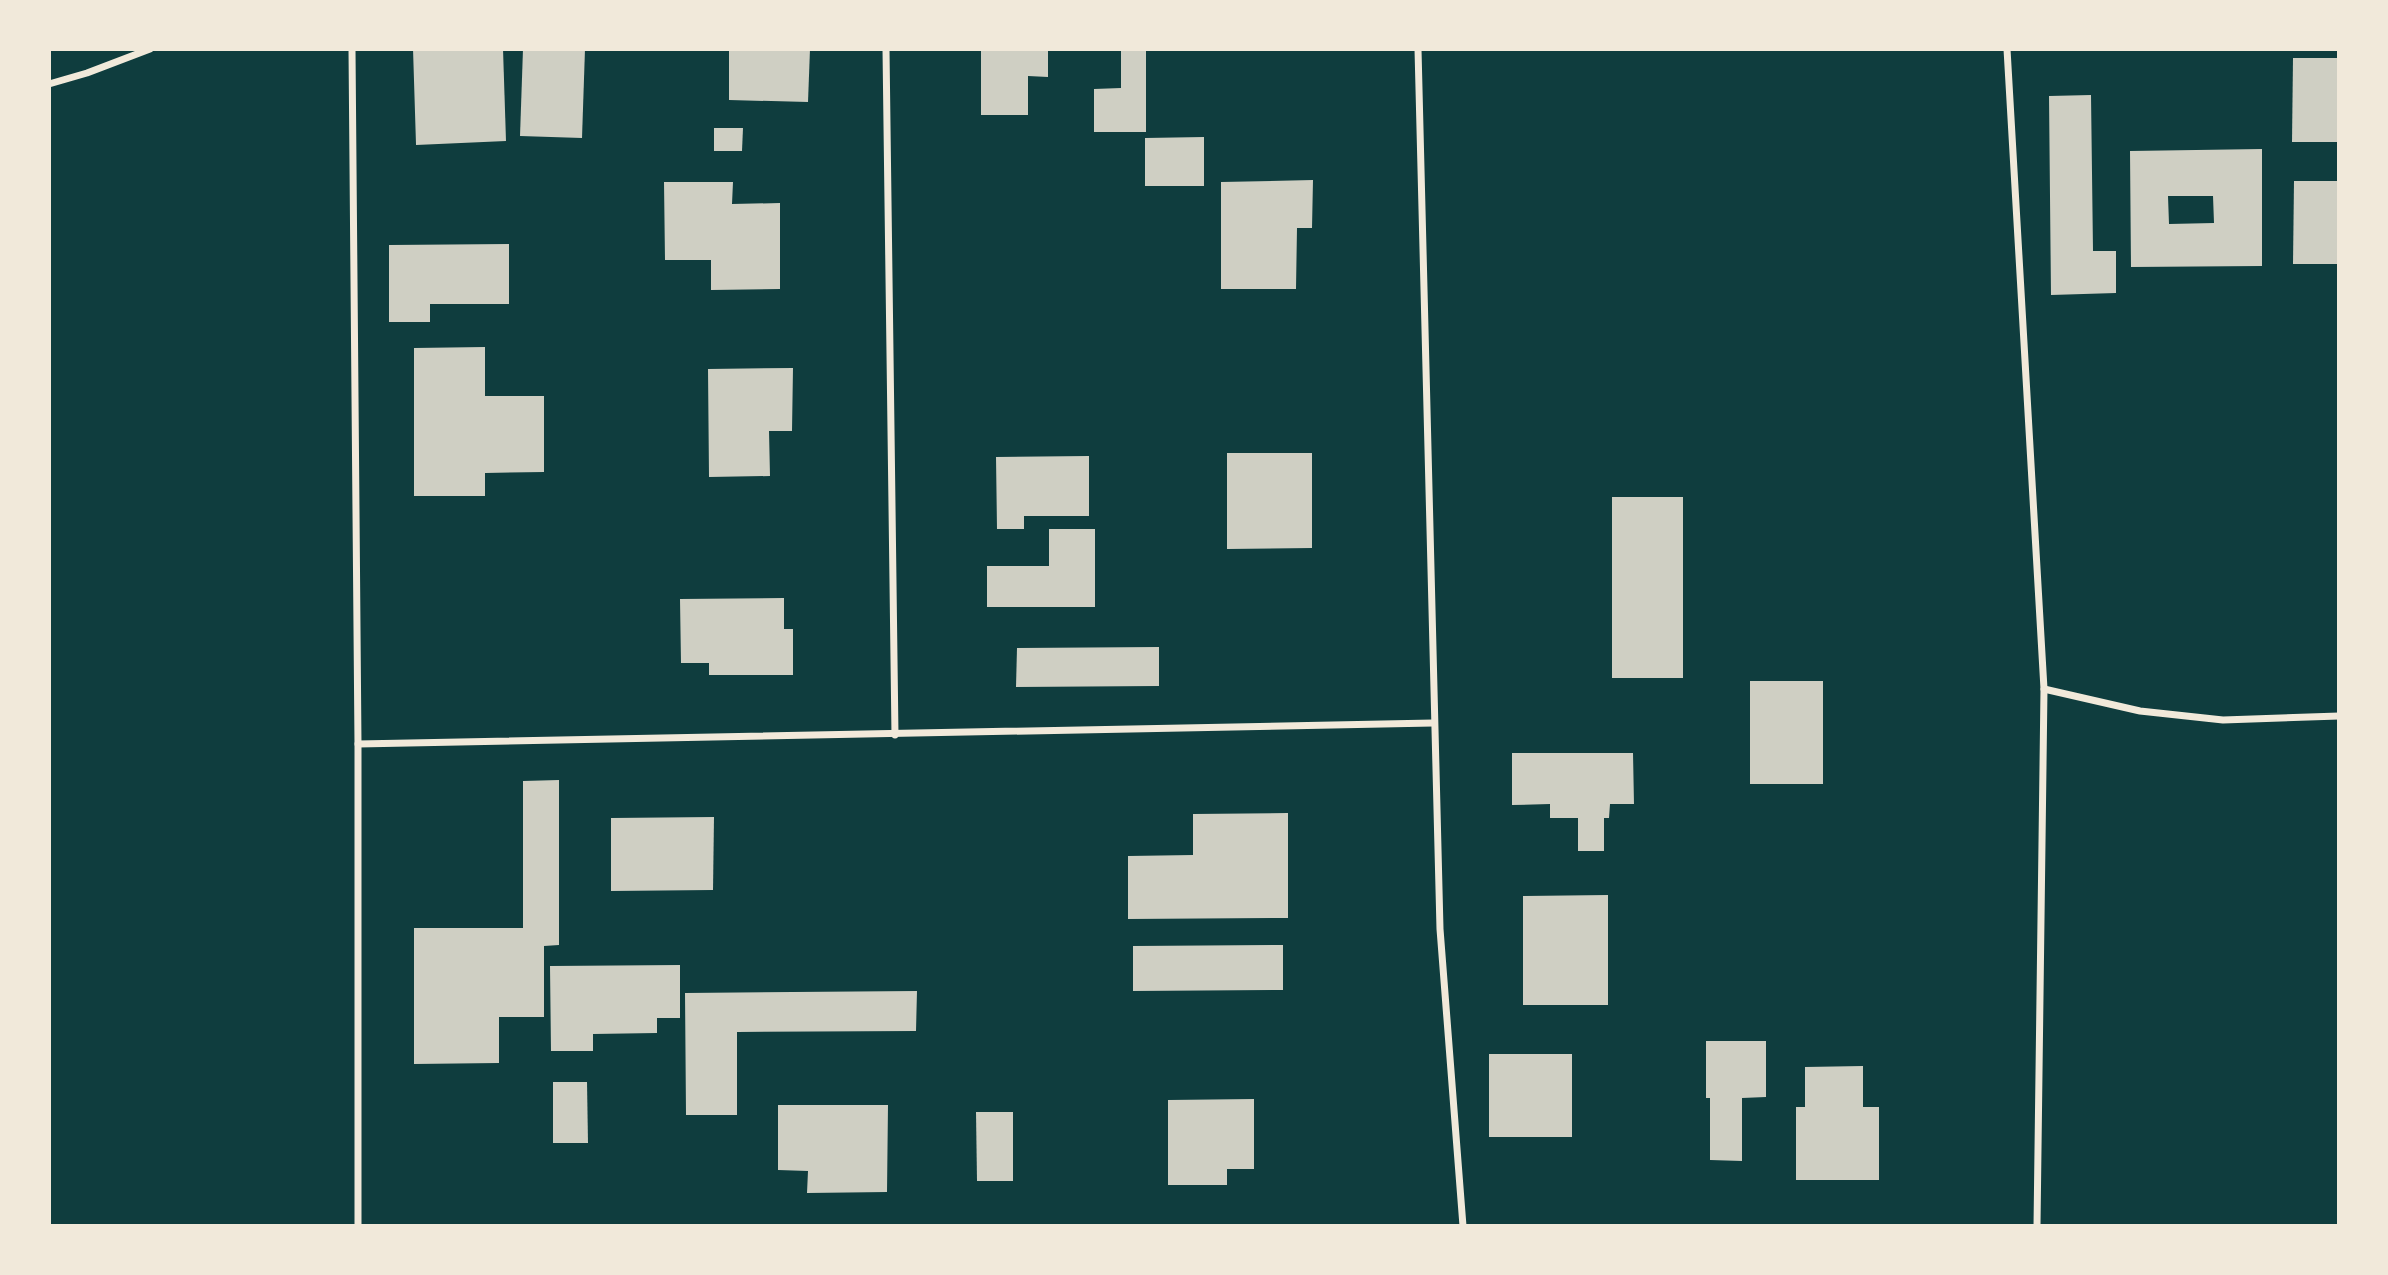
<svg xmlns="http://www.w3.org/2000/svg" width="2388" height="1275" font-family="Mulish,sans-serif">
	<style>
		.building { fill: #cfcfc3; fill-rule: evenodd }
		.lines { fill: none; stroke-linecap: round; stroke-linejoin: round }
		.minor { stroke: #f1e9da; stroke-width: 7 }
	</style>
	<rect width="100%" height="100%" fill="#0f3d3e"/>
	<g class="building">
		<path d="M 413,49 L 503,49 L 506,141 L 416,145 Z"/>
		<path d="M 523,49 L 585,49 L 582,138 L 520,136 Z"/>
		<path d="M 729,49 L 810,49 L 808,102 L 729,100 Z"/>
		<path d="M 981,49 L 1048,49 L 1048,77 L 1028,76 L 1028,115 L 981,115 Z"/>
		<path d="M 1121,49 L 1146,49 L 1146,132 L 1094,132 L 1094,89 L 1121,88 Z"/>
		<path d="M 2293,58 L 2339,58 L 2339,142 L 2292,142 Z"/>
		<path d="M 2091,95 L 2093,251 L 2116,251 L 2116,293 L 2051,295 L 2049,96 Z"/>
		<path d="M 714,128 L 743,128 L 742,151 L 714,151 Z"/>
		<path d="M 1204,137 L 1204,186 L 1145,186 L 1145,138 Z"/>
		<path d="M 2262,149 L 2262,266 L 2131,267 L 2130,151 ZM 2168,196 L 2213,196 L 2214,223 L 2169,224 Z"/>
		<path d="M 1313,180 L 1312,228 L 1297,228 L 1296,289 L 1221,289 L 1221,182 Z"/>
		<path d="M 2294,181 L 2339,181 L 2339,264 L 2293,264 Z"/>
		<path d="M 664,182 L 733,182 L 732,204 L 780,203 L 780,289 L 711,290 L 711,260 L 665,260 Z"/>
		<path d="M 509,244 L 509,304 L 430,304 L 430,322 L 389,322 L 389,245 Z"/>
		<path d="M 485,347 L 485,396 L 544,396 L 544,472 L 485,473 L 485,496 L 414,496 L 414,348 Z"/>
		<path d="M 793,368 L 792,431 L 769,431 L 770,476 L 709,477 L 708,369 Z"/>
		<path d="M 1227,453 L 1312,453 L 1312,548 L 1227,549 Z"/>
		<path d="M 1089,456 L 1089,516 L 1024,516 L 1024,529 L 997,529 L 996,457 Z"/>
		<rect x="1612" y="497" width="71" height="181"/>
		<path d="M 1049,529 L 1095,529 L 1095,607 L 987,607 L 987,566 L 1049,566 Z"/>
		<path d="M 784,598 L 784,629 L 793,629 L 793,675 L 709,675 L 709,663 L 681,663 L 680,599 Z"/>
		<path d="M 1159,647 L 1159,686 L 1016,687 L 1017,648 Z"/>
		<rect x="1750" y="681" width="73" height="103"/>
		<path d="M 1512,753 L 1633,753 L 1634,804 L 1610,804 L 1609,818 L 1604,818 L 1604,851 L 1578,851 L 1578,818 L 1550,818 L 1550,804 L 1512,805 Z"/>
		<path d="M 559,780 L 559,945 L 544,946 L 544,1017 L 499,1017 L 499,1063 L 414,1064 L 414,928 L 523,928 L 523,781 Z"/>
		<path d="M 1288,813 L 1288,918 L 1128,919 L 1128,856 L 1193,855 L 1193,814 Z"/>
		<path d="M 714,817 L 713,890 L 611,891 L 611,818 Z"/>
		<path d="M 1608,895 L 1608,1005 L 1523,1005 L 1523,896 Z"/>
		<path d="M 1283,945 L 1283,990 L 1133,991 L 1133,946 Z"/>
		<path d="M 680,965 L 680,1018 L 657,1018 L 657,1033 L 593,1034 L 593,1051 L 551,1051 L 550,966 Z"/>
		<path d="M 917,991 L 916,1031 L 737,1032 L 737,1115 L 686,1115 L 685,993 Z"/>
		<path d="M 1706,1041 L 1766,1041 L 1766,1097 L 1742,1098 L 1742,1161 L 1710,1160 L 1710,1098 L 1706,1098 Z"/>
		<rect x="1489" y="1054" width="83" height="83"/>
		<path d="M 1863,1066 L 1863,1107 L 1879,1107 L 1879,1180 L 1796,1180 L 1796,1107 L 1805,1107 L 1805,1067 Z"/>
		<path d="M 553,1082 L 587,1082 L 588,1143 L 553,1143 Z"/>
		<path d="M 1254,1099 L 1254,1169 L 1227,1169 L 1227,1185 L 1168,1185 L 1168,1100 Z"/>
		<path d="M 778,1105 L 888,1105 L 887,1192 L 807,1193 L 808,1171 L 778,1170 Z"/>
		<path d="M 976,1112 L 1013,1112 L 1013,1181 L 977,1181 Z"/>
	</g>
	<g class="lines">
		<g class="minor">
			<path d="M 352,49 L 358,744 L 358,1226"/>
			<path d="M 886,49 L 895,735"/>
			<path d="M 1418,49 L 1440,929 L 1463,1226"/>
			<path d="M 2007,49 L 2044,689 L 2037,1226"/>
			<path d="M 49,84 L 87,73 L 150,49"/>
			<path d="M 2044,689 L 2140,711 L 2223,720 L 2339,716"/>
			<path d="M 358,744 L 1433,723"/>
		</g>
	</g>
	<rect width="2388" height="1275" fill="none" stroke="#f1e9da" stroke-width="102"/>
</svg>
